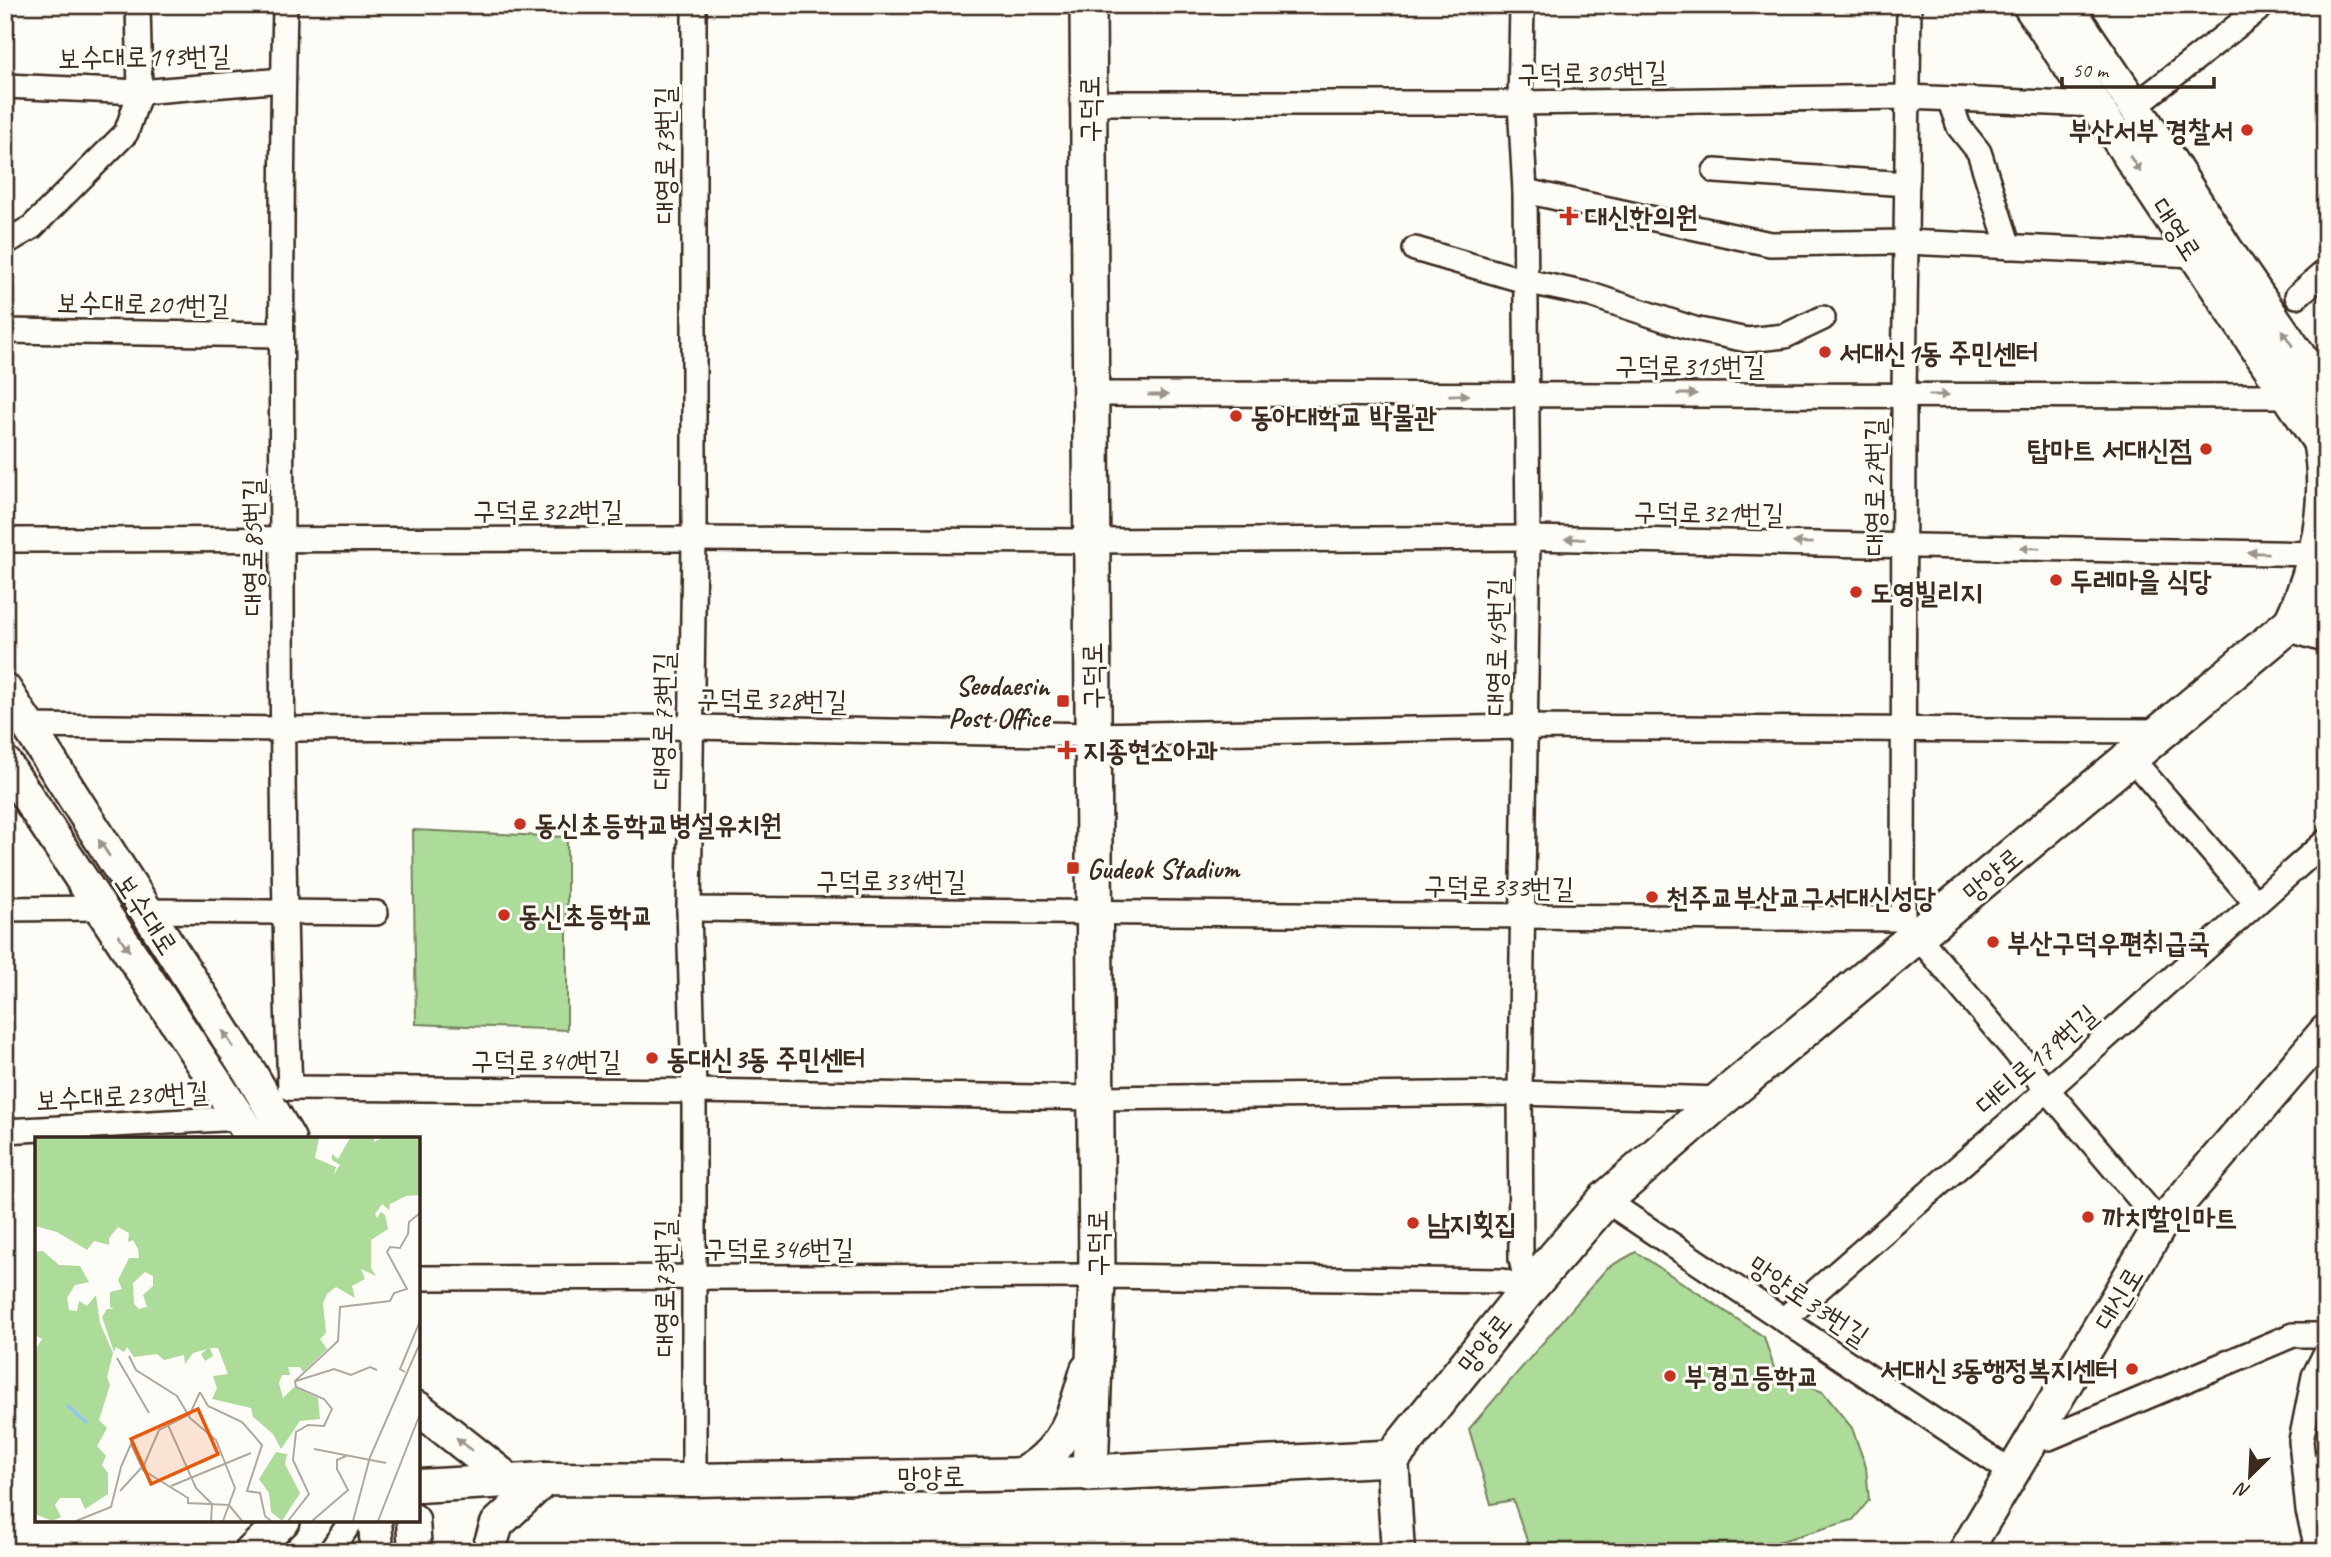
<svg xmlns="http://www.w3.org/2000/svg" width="2331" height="1557" font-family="Caveat,'Poor Story',sans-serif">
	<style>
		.green { fill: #addb9a; stroke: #74825c; stroke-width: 2 }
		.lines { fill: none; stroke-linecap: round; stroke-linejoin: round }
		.street-casing { stroke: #3b2a1e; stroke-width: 28 }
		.secondary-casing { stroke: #3b2a1e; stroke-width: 37 }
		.primary-casing { stroke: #3b2a1e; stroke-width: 40 }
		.street { stroke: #fdfcf7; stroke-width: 23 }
		.secondary { stroke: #fdfcf7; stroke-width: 32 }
		.primary { stroke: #fdfcf7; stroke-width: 35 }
		.oneway { fill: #9c938a }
		.poi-dot { fill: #c8321e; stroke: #fdfcf7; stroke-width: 2.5 }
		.labels { text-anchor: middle; stroke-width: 6; stroke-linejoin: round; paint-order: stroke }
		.street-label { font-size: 28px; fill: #3b2a1e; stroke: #fdfcf7 }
		.poi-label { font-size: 28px; font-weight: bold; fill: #3b2a1e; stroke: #fdfcf7; text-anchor: start }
		.inset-river { fill: none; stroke: #91c7ef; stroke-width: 3.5 }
		.inset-road { fill: none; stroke: #afa8a0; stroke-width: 2 }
		.view { fill: #e8590c; fill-opacity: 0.15; stroke: #e8590c; stroke-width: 3.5 }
		.inset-edge { fill: none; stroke: #3b2a1e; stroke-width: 3.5 }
	</style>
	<rect width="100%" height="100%" fill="#fdfcf7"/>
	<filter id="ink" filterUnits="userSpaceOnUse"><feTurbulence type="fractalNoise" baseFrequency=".0143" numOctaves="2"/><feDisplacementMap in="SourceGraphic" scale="14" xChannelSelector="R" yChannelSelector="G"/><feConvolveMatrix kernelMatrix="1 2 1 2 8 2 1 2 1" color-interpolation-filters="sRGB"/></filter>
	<g filter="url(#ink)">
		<g class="green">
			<path d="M 413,830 L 567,837 L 567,1030 L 416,1024 Z"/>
			<path d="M 1636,1252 L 1764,1337 L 1776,1374 L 1823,1392 L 1852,1428 L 1866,1467 L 1869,1500 L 1853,1520 L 1744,1552 L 1531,1552 L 1513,1500 L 1491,1504 L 1469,1429 L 1607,1268 Z"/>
		</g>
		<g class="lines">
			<g class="street-casing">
				<g id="street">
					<path d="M 285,5 C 281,188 281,372 282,555 C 282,733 283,910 290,1088"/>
					<path d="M 694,5 L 694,539 L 689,909 L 694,1091 L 694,1480"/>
					<path d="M 1909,5 L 1904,395 L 1903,919 L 2161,1224"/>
					<path d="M 5,86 L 140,92 L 283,80"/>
					<path d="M 1949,99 L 1959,127 L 1979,152 L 2009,247"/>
					<path d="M 1089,103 L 1520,103 L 1907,97 L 2097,105"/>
					<path d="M 2135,106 L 2264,5"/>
					<path d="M 1715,171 L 1907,184"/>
					<path d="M 1525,191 L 1770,244 L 1906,242 L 2195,255"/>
					<path d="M 5,243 L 32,227 L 126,133 L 140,92 L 138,5"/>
					<path d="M 1415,249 L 1525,281 L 1591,295 L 1694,329 L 1747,340 L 1785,336 L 1823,318"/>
					<path d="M 2297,296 L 2326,271"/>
					<path d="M 5,331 L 281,335"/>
					<path d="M 1090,394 L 2289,396"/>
					<path d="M 5,540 L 694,539 L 1091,541 L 1528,538 L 2315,554 L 2326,556"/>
					<path d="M 26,726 L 282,729 L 691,727 L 1092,735 L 1524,727 L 2163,731"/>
					<path d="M 2131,758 L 2256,903"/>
					<path d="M 5,909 L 101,908"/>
					<path d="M 689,909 C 1093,910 1498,917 1903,919"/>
					<path d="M 145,911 L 376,913"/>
					<path d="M 290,1088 L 694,1091 L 1096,1098 L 1520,1093 L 1721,1099"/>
					<path d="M 5,1131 L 241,1118"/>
					<path d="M 1605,1200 L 2014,1474"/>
					<path d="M 418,1278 L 1097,1276 L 1502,1281 L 1528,1289 L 1521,1259 L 1520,1093 L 1528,538 L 1525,191 L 1520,103 L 1522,5"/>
					<path d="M 1784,1319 L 2047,1090 L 2326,841"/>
					<path d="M 2037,1435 L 2049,1438 L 2293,1335 L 2326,1335"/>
					<path d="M 2311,1501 L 2326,1458"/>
					<path d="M 330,1552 L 352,1520"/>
					<path d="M 2318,1552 L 2308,1511 L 2301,1441 L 2314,1376 L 2326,1352"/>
				</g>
			</g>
			<g class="secondary-casing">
				<g id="secondary">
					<path d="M 2029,5 L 2326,452"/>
					<path d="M 2066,5 L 2135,106 L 2226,249 L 2326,395"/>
					<path d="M 2319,441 C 2331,502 2316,569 2289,625 L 2326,636"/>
					<path d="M 5,690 L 251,1074 L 289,1139"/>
					<path d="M 5,763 L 253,1139"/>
					<path d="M 418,1408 L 510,1481"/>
					<path d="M 1392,1458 L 1398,1552"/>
					<path d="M 1021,1474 C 1065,1452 1074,1414 1087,1370"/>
					<path d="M 418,1486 L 545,1479 L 694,1480 L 1090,1473"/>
					<path d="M 375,1520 L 377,1552"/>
					<path d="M 413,1520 L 415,1552"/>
					<path d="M 251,1552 L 284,1520"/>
					<path d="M 488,1552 L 497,1524 L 545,1479"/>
					<path d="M 1965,1552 L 2161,1224 L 2326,1031"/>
				</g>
			</g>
			<g class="primary-casing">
				<path id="primary" d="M 1088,5 L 1097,1276 L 1090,1473 L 1392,1458 L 1528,1289 L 1605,1200 L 1721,1099 L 2289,625 L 2326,608"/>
			</g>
			<use href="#street" class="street"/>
			<use href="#secondary" class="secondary"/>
			<use href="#primary" class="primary"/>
		</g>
		<defs><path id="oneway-solid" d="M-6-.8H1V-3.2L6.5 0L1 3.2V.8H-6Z" transform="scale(1.75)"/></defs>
		<g class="oneway">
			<use href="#oneway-solid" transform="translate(2135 164) rotate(57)"/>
			<use href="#oneway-solid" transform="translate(2287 338) rotate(-124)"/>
			<use href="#oneway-solid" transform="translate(1687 394)"/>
			<use href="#oneway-solid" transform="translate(1158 395)"/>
			<use href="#oneway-solid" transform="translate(1459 395) rotate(-1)"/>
			<use href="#oneway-solid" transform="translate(1939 395)"/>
			<use href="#oneway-solid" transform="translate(1575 539) rotate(-179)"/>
			<use href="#oneway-solid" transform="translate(1803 543) rotate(-179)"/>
			<use href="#oneway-solid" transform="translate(2030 548) rotate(-179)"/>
			<use href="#oneway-solid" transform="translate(2258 553) rotate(-179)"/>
			<use href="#oneway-solid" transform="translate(104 848) rotate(-123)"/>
			<use href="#oneway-solid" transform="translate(124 943) rotate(56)"/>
			<use href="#oneway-solid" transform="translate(228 1039) rotate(-123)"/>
			<use href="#oneway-solid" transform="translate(464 1444) rotate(-141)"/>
		</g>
	</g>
	<g class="poi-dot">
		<circle cx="2247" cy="130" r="7"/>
		<path d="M1565.5 205.5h7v7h7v7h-7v7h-7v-7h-7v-7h7z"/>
		<circle cx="1825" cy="352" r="7"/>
		<circle cx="1236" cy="416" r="7"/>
		<circle cx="2206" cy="449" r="7"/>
		<circle cx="2056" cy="580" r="7"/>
		<circle cx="1856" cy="592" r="7"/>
		<rect x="1056" y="694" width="14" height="14" rx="3.5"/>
		<path d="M1063.5 739.5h7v7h7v7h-7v7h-7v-7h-7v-7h7z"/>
		<circle cx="520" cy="824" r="7"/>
		<rect x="1066" y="861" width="14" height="14" rx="3.5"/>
		<circle cx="1652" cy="897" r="7"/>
		<circle cx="504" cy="915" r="7"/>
		<circle cx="1993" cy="942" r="7"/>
		<circle cx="652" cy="1058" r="7"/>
		<circle cx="2088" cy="1217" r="7"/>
		<circle cx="1413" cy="1223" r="7"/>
		<circle cx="2132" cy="1369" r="7"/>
		<circle cx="1670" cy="1376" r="7"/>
	</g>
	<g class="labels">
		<g class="street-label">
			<text transform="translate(144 56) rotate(-1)" y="10">보수대로193번길</text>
			<text transform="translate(1592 72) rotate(-1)" y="10">구덕로305번길</text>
			<text transform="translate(1089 109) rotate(-90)" y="10">구덕로</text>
			<text transform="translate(664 155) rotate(-90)" y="10">대영로73번길</text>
			<text transform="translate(2177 229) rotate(57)" y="10">대영로</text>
			<text transform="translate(143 303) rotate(1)" y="10">보수대로201번길</text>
			<text x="1690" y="375">구덕로315번길</text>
			<text transform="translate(1874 487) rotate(-90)" y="10">대영로27번길</text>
			<text x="548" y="520">구덕로322번길</text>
			<text transform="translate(1709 512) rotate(1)" y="10">구덕로321번길</text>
			<text transform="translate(252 547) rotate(-90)" y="10">대영로85번길</text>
			<text transform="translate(1496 647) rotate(-89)" y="10">대영로45번길</text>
			<text transform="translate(1092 676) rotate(-91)" y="10">구덕로</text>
			<text transform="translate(772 699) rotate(1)" y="10">구덕로328번길</text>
			<text transform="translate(662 721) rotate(-89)" y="10">대영로73번길</text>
			<text transform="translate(1992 874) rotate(-40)" y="10">망양로</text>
			<text x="891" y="890">구덕로334번길</text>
			<text transform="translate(1499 886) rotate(1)" y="10">구덕로333번길</text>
			<text transform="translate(147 914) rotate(57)" y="10">보수대로</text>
			<text transform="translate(2036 1059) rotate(-41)" y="10">대티로179번길</text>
			<text x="546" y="1070">구덕로340번길</text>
			<text transform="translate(122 1095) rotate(-3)" y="10">보수대로230번길</text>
			<text transform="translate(1097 1243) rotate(-90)" y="10">구덕로</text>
			<text x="779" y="1258">구덕로346번길</text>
			<text transform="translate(664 1288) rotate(-90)" y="10">대영로73번길</text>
			<text transform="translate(2118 1298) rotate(-59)" y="10">대신로</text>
			<text transform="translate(1809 1300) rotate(34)" y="10">망양로33번길</text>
			<text transform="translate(1484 1343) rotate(-51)" y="10">망양로</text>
			<text transform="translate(931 1476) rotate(-1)" y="10">망양로</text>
		</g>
		<g class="poi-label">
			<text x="2233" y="140" text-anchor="end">부산서부 경찰서</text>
			<text x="1585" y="226">대신한의원</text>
			<text x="1839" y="362">서대신1동 주민센터</text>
			<text x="1250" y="426">동아대학교 박물관</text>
			<text x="2192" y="459" text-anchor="end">탑마트 서대신점</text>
			<text x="2070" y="590">두레마을 식당</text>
			<text x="1870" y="602">도영빌리지</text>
			<text x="1049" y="695" text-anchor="end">Seodaesin<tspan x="1049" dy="32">Post Office</tspan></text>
			<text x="1083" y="760">지종현소아과</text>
			<text x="534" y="834">동신초등학교병설유치원</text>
			<text x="1087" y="878">Gudeok Stadium</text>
			<text x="1666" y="907">천주교부산교구서대신성당</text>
			<text x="518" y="925">동신초등학교</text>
			<text x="2007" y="952">부산구덕우편취급국</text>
			<text x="666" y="1068">동대신3동 주민센터</text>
			<text x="2102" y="1227">까치할인마트</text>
			<text x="1427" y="1233">남지횟집</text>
			<text x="2118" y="1379" text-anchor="end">서대신3동행정복지센터</text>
			<text x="1684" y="1386">부경고등학교</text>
		</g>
	</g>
	<g transform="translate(35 1137)">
		<rect width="385" height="385" fill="#fdfcf7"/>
		<path d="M 0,1 L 284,1 L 280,21 L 301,30 L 299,37 L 305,28 L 297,23 L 297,17 L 303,22 L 315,1 L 339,1 L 339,5 L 347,1 L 385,1 L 385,58 L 371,59 L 355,67 L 354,73 L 347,67 L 340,77 L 342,81 L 346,75 L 350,78 L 353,92 L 336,103 L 336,131 L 341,139 L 326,132 L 330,142 L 317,149 L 320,161 L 301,150 L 292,157 L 288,166 L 291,196 L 285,202 L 292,212 L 268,235 L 265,230 L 253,230 L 255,238 L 247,238 L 244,246 L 248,261 L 259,250 L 283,261 L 285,282 L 265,284 L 246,312 L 238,297 L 218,280 L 216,271 L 177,262 L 182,251 L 178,239 L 193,237 L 183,211 L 175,211 L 178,219 L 170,224 L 166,217 L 172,212 L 158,216 L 150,227 L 149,218 L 129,223 L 122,217 L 99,220 L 92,210 L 89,215 L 81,210 L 79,215 L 67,180 L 72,172 L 79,172 L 75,170 L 75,155 L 87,152 L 83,143 L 94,121 L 104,121 L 103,112 L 98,103 L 93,105 L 94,96 L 83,90 L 74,101 L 74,108 L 59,104 L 52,113 L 22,95 L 0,89 ZM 110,135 L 118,139 L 118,149 L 108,158 L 112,170 L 104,172 L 99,167 L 98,146 ZM 8,114 L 24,128 L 45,129 L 54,145 L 40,148 L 32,161 L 34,173 L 42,174 L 44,164 L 52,169 L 61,158 L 65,186 L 78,216 L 72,240 L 75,248 L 64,283 L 72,291 L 62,309 L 71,319 L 67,328 L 73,336 L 73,357 L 50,372 L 45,361 L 25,361 L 20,368 L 26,380 L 17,384 L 0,377 L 0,213 L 7,202 L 0,198 L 0,115 ZM 241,315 L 252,317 L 250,327 L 265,356 L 247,384 L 236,375 L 234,356 L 224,342 Z" fill="#addb9a" fill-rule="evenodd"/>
		<path class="inset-river" d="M 32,268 L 52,286"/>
		<path class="inset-road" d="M 94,219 L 101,233 L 142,259 L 155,281 L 181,303 L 200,351 L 188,384M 82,221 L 114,276M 370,235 L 365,232 L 385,184M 261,244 L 299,232 L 316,238 L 335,230 L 342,233M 165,255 L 173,269 L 207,285 L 227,308 L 212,354 L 225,356 L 230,379 L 236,384M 133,288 L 161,351 L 177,367 L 176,384M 279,312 L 351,326M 136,349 L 216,316M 85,354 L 109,328 L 124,293 L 155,277 L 165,255M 41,384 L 76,370 L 86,330 L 96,307 L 108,333 L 153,361 L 153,366 L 194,368 L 207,384M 253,384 L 274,357 L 258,323 L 261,295 L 273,288 L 289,289 L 297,272 L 289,262 L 261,250 L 260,244 L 303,204 L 305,170 L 355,164 L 359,156 L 372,152 L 352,115 L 355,110 L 365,111 L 373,97 L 374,85 L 385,76M 277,384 L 313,353 L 302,332 L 302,323 L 311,319M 318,384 L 335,320 L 385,206M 343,384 L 385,277"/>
		<path class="view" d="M 163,272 L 183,317 L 116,347 L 96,302 Z"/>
		<rect width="385" height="385" class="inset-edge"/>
	</g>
	<rect width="2331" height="1557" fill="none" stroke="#fdfcf7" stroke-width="28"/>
	<rect x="14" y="14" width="2303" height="1529" fill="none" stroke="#3b2a1e" stroke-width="2.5" filter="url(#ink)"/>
	<g transform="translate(2250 1476) rotate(204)" stroke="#fdfcf7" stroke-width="5" paint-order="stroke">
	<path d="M0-5L12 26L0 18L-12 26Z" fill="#3b2a1e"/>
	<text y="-10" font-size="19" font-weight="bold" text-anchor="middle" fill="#3b2a1e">N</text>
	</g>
	<path d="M2062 77v10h152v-10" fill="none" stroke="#3b2a1e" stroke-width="3.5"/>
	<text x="2072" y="77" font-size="21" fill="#3b2a1e" stroke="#fdfcf7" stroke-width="5" paint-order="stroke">50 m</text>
</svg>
